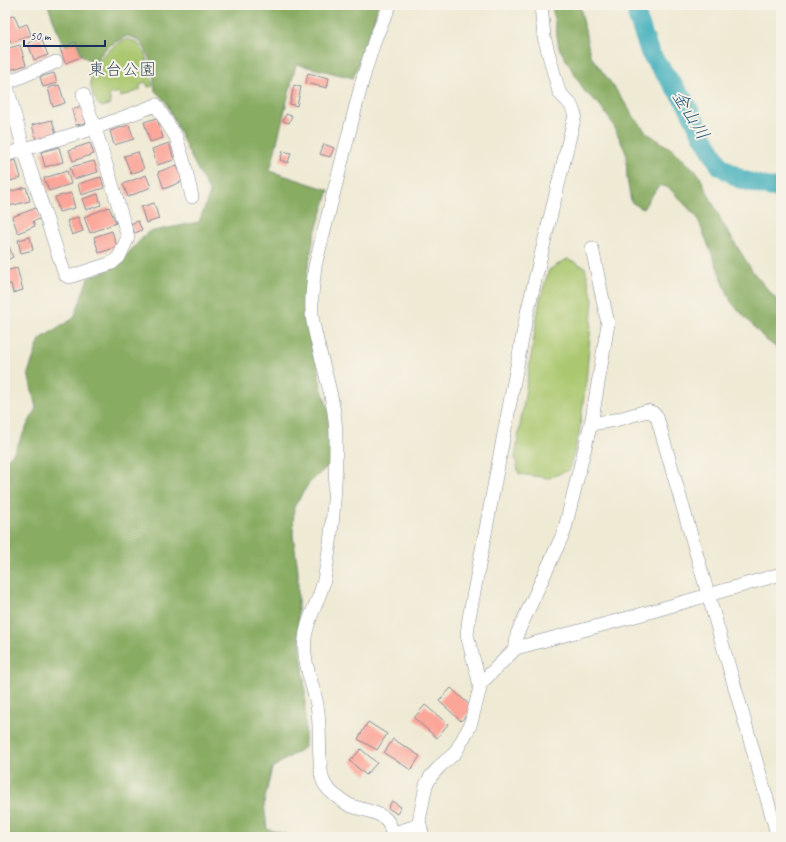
<svg xmlns="http://www.w3.org/2000/svg" width="786" height="842" font-family="Caveat,'Klee One',sans-serif">
	<style>
		.green { fill: #abc86f; stroke: #637c66 }
		.forest { fill: #88ac62; stroke: #526e60 }
		.lines { fill: none; stroke-linecap: round; stroke-linejoin: round }
		.river { stroke: #3faebb; stroke-width: 19 }
		.building { fill: #fca599 }
		.minor-casing { stroke: #858c99; stroke-width: 14 }
		.minor { stroke: #fff; stroke-width: 13 }
		.labels { text-anchor: middle; stroke-width: 4; stroke-linejoin: round; paint-order: stroke }
		.park-label { font-size: 17px; fill: #3f5562; stroke: #f7f3e8 }
		.water-label { font-size: 18px; font-style: italic; fill: #285b7f; stroke: #f7f3e8 }
	</style>
	<rect width="100%" height="100%" fill="#f7f3e8"/>
	<filter id="ink" filterUnits="userSpaceOnUse"><feTurbulence type="fractalNoise" baseFrequency=".025" numOctaves="2"/><feDisplacementMap in="SourceGraphic" scale="8" xChannelSelector="R" yChannelSelector="G"/><feConvolveMatrix kernelMatrix="1 2 1 2 8 2 1 2 1" color-interpolation-filters="sRGB"/></filter>
	<filter id="wash" filterUnits="userSpaceOnUse"><feTurbulence type="fractalNoise" baseFrequency=".012" numOctaves="4" result="noise"/><feDisplacementMap in="SourceGraphic" scale="16" xChannelSelector="R" yChannelSelector="G"/><feGaussianBlur stdDeviation="0.9" result="paint"/><feColorMatrix in="noise" values="0 0 0 0 0 0 0 0 0 0 0 0 0 0 0 0 0 1.4 0 .05"/><feComposite in="paint" operator="in"/></filter>
	<g filter="url(#wash)">
		<rect width="100%" height="100%" fill="#efead4"/>
		<g class="green">
			<path d="M 127,39 L 137,42 L 145,53 L 153,86 L 148,87 L 146,82 L 140,84 L 140,90 L 121,97 L 119,92 L 109,95 L 111,104 L 102,107 C 97,104 96,101 93,95 C 83,69 106,49 127,39 Z"/>
			<path d="M 567,259 L 585,267 L 593,300 L 586,382 L 579,434 L 569,470 L 549,478 L 519,474 L 515,458 L 540,299 L 549,270 Z"/>
		</g>
		<g class="forest">
			<path d="M 48,5 L 378,5 L 374,22 L 353,78 L 296,64 L 270,171 L 329,190 L 314,236 L 307,273 L 310,317 L 321,387 L 330,414 L 338,457 L 309,483 L 294,507 L 293,535 L 298,570 L 298,616 L 305,689 L 305,747 L 272,768 L 264,803 L 267,829 L 295,837 L 5,837 L 5,795 L 7,789 L 5,781 L 5,461 L 14,452 L 36,408 L 28,373 L 40,339 L 74,318 L 88,278 L 115,267 L 148,232 L 199,222 L 210,193 L 189,153 L 166,102 L 155,91 C 154,76 150,50 138,40 C 135,38 130,37 127,36 L 107,47 L 94,63 L 62,43 Z"/>
			<path d="M 552,5 L 580,5 L 590,55 L 614,87 L 635,118 L 647,133 L 673,150 L 698,173 L 723,224 L 753,272 L 781,305 L 781,351 L 766,340 L 731,302 L 697,217 L 669,188 L 660,185 L 650,198 L 643,209 L 631,202 L 627,178 L 626,153 L 613,124 L 599,104 L 585,92 L 559,48 Z"/>
		</g>
		<g class="lines">
			<path class="river" d="M 638,5 L 637,16 L 650,53 L 686,103 L 701,133 L 720,166 L 740,179 L 764,186 L 781,189"/>
		</g>
		<g id="blocks">
			<g class="building">
				<path d="M 14,15 L 19,27 L 27,24 L 31,35 L 11,43 L 5,30 L 5,19 Z"/>
				<path d="M 41,38 L 48,55 L 34,60 L 28,43 Z"/>
				<path d="M 76,42 L 81,57 L 65,63 L 60,48 Z"/>
				<path d="M 20,45 L 26,65 L 10,70 L 8,62 L 5,62 L 5,49 Z"/>
				<path d="M 54,73 L 57,83 L 43,87 L 40,77 Z"/>
				<path d="M 308,73 L 329,78 L 327,88 L 306,83 Z"/>
				<path d="M 59,85 L 65,103 L 53,107 L 48,88 Z"/>
				<path d="M 294,85 L 301,87 L 297,106 L 290,104 Z"/>
				<path d="M 82,106 L 86,123 L 76,125 L 72,109 Z"/>
				<path d="M 286,114 L 292,116 L 289,123 L 283,121 Z"/>
				<path d="M 157,118 L 163,138 L 150,142 L 144,122 Z"/>
				<path d="M 52,120 L 56,134 L 36,139 L 32,125 Z"/>
				<path d="M 129,125 L 134,139 L 114,145 L 110,131 Z"/>
				<path d="M 90,143 L 94,154 L 73,161 L 69,150 Z"/>
				<path d="M 169,143 L 174,160 L 157,165 L 152,149 Z"/>
				<path d="M 324,144 L 334,148 L 330,157 L 320,154 Z"/>
				<path d="M 59,147 L 63,162 L 45,167 L 41,152 Z"/>
				<path d="M 283,151 L 291,153 L 288,163 L 280,160 Z"/>
				<path d="M 138,152 L 144,169 L 131,174 L 124,156 Z"/>
				<path d="M 16,160 L 21,178 L 6,182 L 5,163 Z"/>
				<path d="M 94,161 L 98,172 L 74,179 L 70,167 Z"/>
				<path d="M 177,165 L 183,181 L 164,189 L 158,172 Z"/>
				<path d="M 67,171 L 71,184 L 49,191 L 44,178 Z"/>
				<path d="M 146,175 L 151,187 L 128,197 L 123,184 Z"/>
				<path d="M 101,177 L 104,188 L 81,195 L 78,184 Z"/>
				<path d="M 26,187 L 30,201 L 5,207 L 5,193 Z"/>
				<path d="M 71,193 L 75,208 L 59,212 L 55,197 Z"/>
				<path d="M 98,194 L 101,205 L 86,210 L 82,199 Z"/>
				<path d="M 154,203 L 159,219 L 146,223 L 141,207 Z"/>
				<path d="M 109,207 L 116,223 L 90,233 L 84,217 Z"/>
				<path d="M 36,208 L 40,219 L 33,221 L 35,226 L 18,233 L 12,217 Z"/>
				<path d="M 78,217 L 83,231 L 72,235 L 67,221 Z"/>
				<path d="M 138,221 L 142,230 L 135,233 L 130,224 Z"/>
				<path d="M 112,231 L 117,247 L 99,253 L 94,237 Z"/>
				<path d="M 30,237 L 33,250 L 21,253 L 18,240 Z"/>
				<path d="M 9,246 L 13,257 L 5,261 L 5,248 Z"/>
				<path d="M 17,268 L 23,290 L 13,293 L 11,284 L 5,285 L 5,271 Z"/>
				<path d="M 451,688 L 473,708 L 461,721 L 439,701 Z"/>
				<path d="M 425,705 L 448,724 L 437,738 L 414,718 Z"/>
				<path d="M 368,722 L 387,734 L 377,750 L 358,739 Z"/>
				<path d="M 393,739 L 420,756 L 411,770 L 384,753 Z"/>
				<path d="M 361,749 L 377,763 L 366,775 L 350,761 Z"/>
				<path d="M 392,801 L 401,807 L 397,814 L 388,808 Z"/>
			</g>
		</g>
	</g>
	<g filter="url(#ink)">
		<use href="#blocks" fill-opacity="0" stroke="#858c99" stroke-width="1"/>
		<g class="lines">
			<g class="minor-casing">
				<g id="minor">
					<path d="M 390,5 L 375,39 L 363,78 L 315,266 C 313,285 310,304 313,322 C 320,361 336,398 336,438 C 336,483 333,535 324,580 C 320,600 307,618 305,638 C 302,661 313,684 317,705 C 321,727 318,749 321,770 C 321,774 322,779 324,783 C 328,791 341,800 349,805 C 365,812 395,811 391,837"/>
					<path d="M 5,79 L 24,150 L 65,275 L 69,277 L 112,263 L 119,257 L 128,237 L 95,128 L 83,94"/>
					<path d="M 6,83 L 56,62"/>
					<path d="M 5,155 L 95,128 L 156,105 L 176,137 L 185,166 L 192,197"/>
					<path d="M 591,424 L 615,420 L 647,411 L 653,413 L 657,417 L 778,837"/>
					<path d="M 516,648 L 517,634 L 564,532 L 592,419 L 608,324 L 592,248"/>
					<path d="M 480,684 L 516,648 L 639,615 L 781,574"/>
					<path d="M 391,834 L 420,825"/>
					<path d="M 423,837 L 419,821 L 426,785 L 431,776 L 441,765 L 455,753 L 470,726 L 480,688 L 479,681 L 467,635 L 469,618 L 527,313 L 575,115 L 571,105 L 559,92 L 544,37 L 541,5"/>
				</g>
			</g>
			<use href="#minor" class="minor"/>
		</g>
	</g>
	<g class="labels">
		<g class="park-label">
			<text x="122" y="75">東台公園</text>
		</g>
		<g class="water-label">
			<text transform="translate(691 115) rotate(59)" y="6">金山川</text>
		</g>
	</g>
	<rect width="786" height="842" fill="none" stroke="#f7f3e8" stroke-width="20"/>
	<path d="M24 40v6h81v-6" fill="none" stroke="#1b2f5e" stroke-width="2"/>
	<text x="30" y="40" font-size="12" fill="#1b2f5e" stroke="#f7f3e8" stroke-width="3" paint-order="stroke">50 m</text>
</svg>
